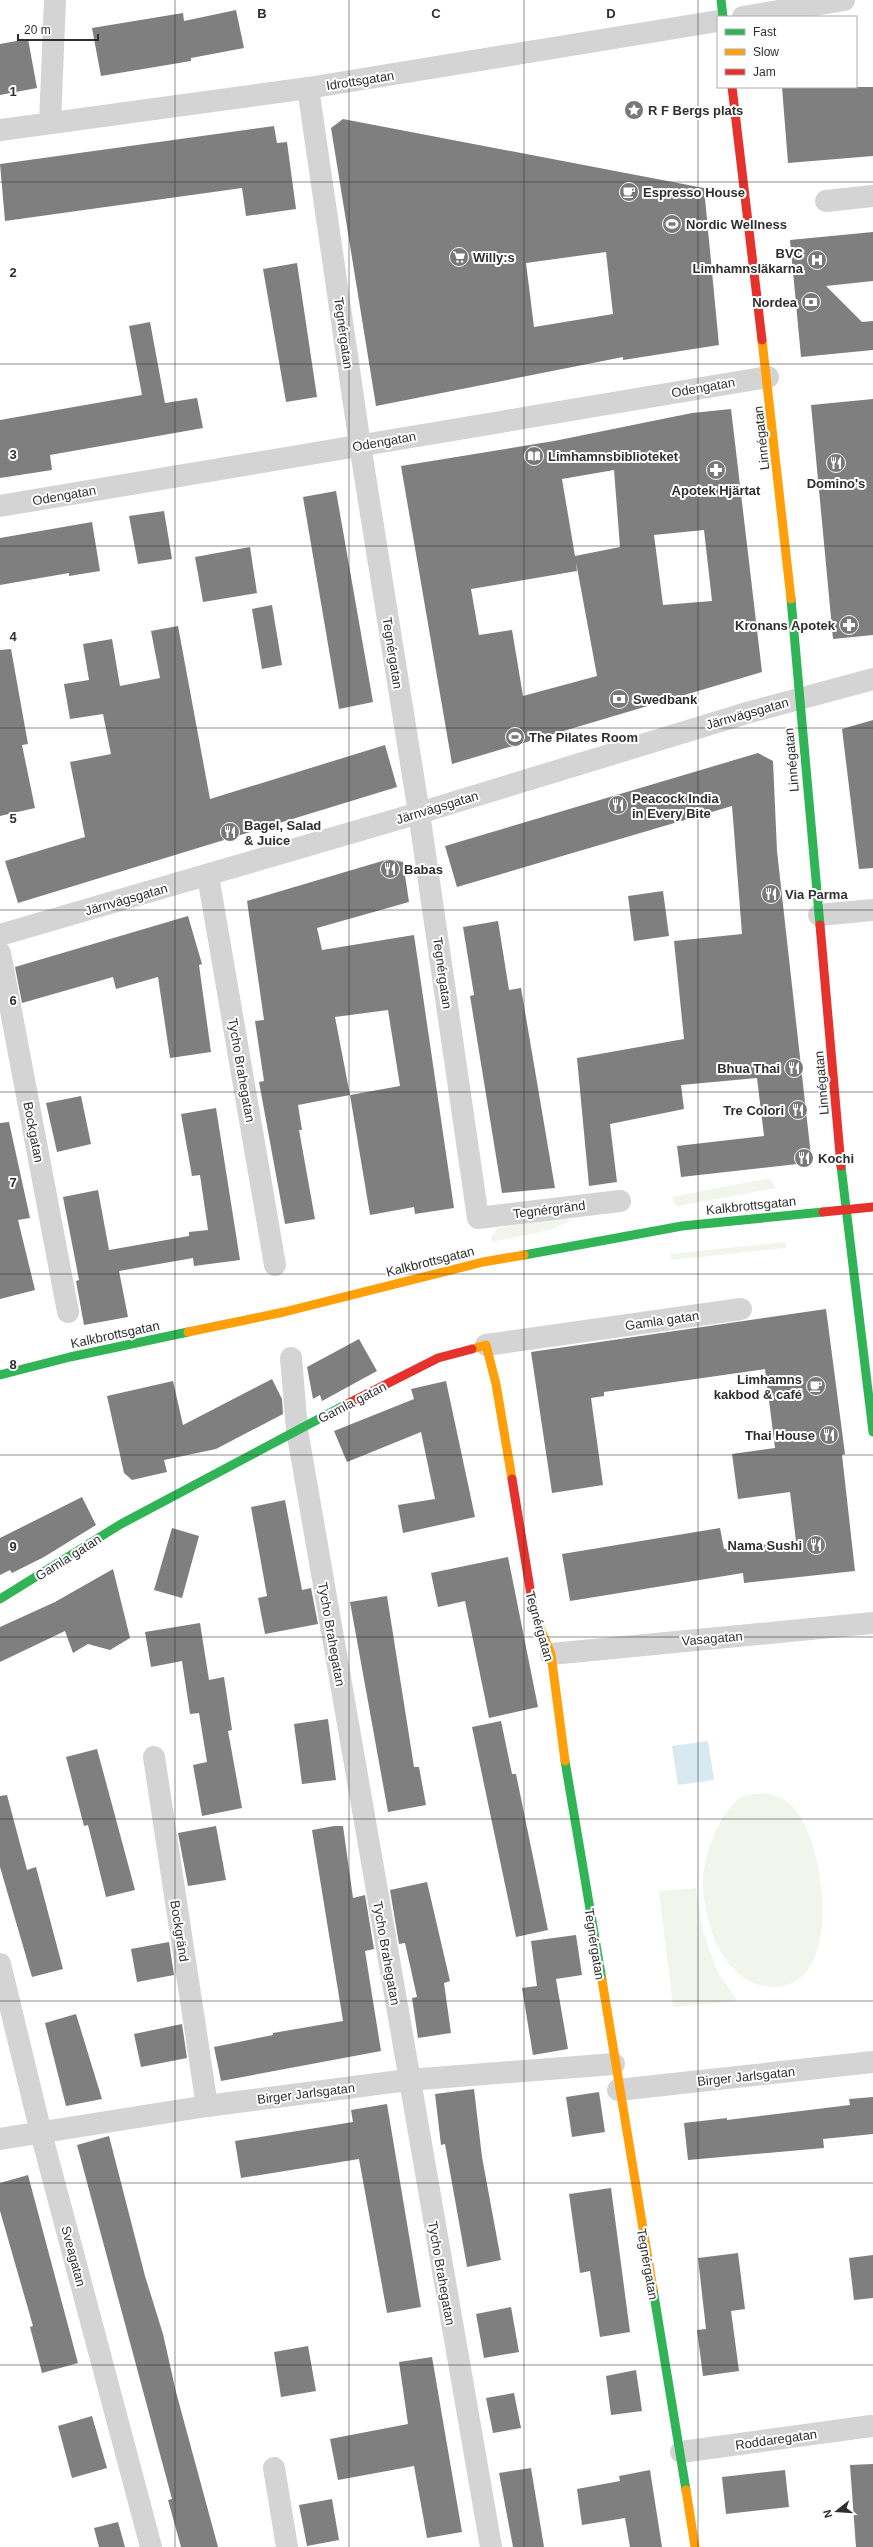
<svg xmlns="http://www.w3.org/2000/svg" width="873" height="2547" font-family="Arial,sans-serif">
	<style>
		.green { fill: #f1f5ec }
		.water { fill: #d9e9f2 }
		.building { fill: #7f7f7f; fill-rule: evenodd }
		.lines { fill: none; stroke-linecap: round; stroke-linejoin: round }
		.street { stroke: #d4d4d4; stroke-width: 22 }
		.fast { stroke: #30b455; stroke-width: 9 }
		.slow { stroke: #ff9f0a; stroke-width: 9 }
		.jam { stroke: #e5322d; stroke-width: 9 }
		.grid { fill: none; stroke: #2f2f2f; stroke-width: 1; stroke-opacity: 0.55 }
		.labels { text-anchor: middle; stroke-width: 4; stroke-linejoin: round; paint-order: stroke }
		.street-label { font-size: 13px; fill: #2f2f2f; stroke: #fff }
		.poi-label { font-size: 13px; font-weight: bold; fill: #2f2f2f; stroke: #fff; text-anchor: start }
		.grid-label { font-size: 13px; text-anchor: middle; font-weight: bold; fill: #2f2f2f; stroke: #fff; stroke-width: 4; stroke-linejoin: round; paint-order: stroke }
	</style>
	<rect width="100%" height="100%" fill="#fff"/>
	<g class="green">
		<path d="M 764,1179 L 770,1179 L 776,1188 L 679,1206 L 675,1205 L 672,1197 Z"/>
		<path d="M 566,1216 L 568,1222 L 550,1230 L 492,1242 L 491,1237 L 498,1228 Z"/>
		<path d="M 786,1242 L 786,1248 L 671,1260 L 670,1254 Z"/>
		<path d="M 764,1793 C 773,1795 781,1797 789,1803 C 829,1838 847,2001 764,1986 C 721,1978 704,1921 703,1884 C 702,1860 719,1812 740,1798 C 746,1794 757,1794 764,1793 Z"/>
		<path d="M 696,1888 L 703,1932 L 717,1970 L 737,2001 L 673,2007 L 659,1891 Z"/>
	</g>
	<path class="water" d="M 708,1741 L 714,1780 L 678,1785 L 672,1746 Z"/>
	<g class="building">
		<path d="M 236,10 L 244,48 L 191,58 L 191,61 L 101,76 L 92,28 L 183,13 L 184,21 Z"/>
		<path d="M 28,39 L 37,88 L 0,95 L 0,44 Z"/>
		<path d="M 782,87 L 873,87 L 873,156 L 788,163 Z"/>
		<path d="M 343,119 L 704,188 L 719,345 L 623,360 L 623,357 L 376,406 L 331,128 ZM 606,252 L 613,314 L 534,327 L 526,263 Z"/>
		<path d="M 274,126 L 277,143 L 287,142 L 296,209 L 246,216 L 242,188 L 5,221 L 0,164 Z"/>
		<path d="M 873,232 L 873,281 L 826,286 L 862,322 L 873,321 L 873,350 L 801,357 L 790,240 Z"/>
		<path d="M 297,263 L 317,397 L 286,402 L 263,269 Z"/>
		<path d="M 150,322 L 165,403 L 197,398 L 203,428 L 50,455 L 52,470 L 0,478 L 0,420 L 142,395 L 129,326 Z"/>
		<path d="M 873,399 L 873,635 L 833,639 L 811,405 Z"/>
		<path d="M 731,409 L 762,672 L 452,764 L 401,466 L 554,441 L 692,413 ZM 614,470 L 620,547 L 575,556 L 562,479 ZM 704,530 L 712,601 L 663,605 L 654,535 ZM 576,562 L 597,676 L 523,696 L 512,630 L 479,635 L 471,589 L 577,571 Z"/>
		<path d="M 336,491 L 373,702 L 339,709 L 303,497 Z"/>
		<path d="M 164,511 L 172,559 L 138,564 L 129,516 Z"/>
		<path d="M 92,522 L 100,571 L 69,576 L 69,573 L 0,585 L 0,538 Z"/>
		<path d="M 250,547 L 257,593 L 203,602 L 195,557 Z"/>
		<path d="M 272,605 L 282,665 L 262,669 L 252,609 Z"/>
		<path d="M 178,626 L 210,799 L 385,745 L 397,787 L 18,903 L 5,861 L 85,837 L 70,762 L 111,754 L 103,714 L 70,719 L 64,684 L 89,680 L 83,644 L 112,639 L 120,686 L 160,678 L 151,631 Z"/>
		<path d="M 11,649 L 28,744 L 22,745 L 35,808 L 0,816 L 0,650 Z"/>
		<path d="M 873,720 L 873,868 L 859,869 L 842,729 Z"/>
		<path d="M 758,753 L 773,761 L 777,851 L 811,1156 L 806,1163 L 681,1177 L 677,1146 L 764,1136 L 757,1078 L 681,1085 L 684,1109 L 610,1124 L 617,1182 L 589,1186 L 577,1058 L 684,1039 L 674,941 L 742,934 L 732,806 L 457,887 L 445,846 Z"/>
		<path d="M 389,859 L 403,862 L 409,902 L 317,928 L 322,950 L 414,935 L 454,1208 L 415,1214 L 414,1207 L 370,1215 L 350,1095 L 298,1105 L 302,1130 L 299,1130 L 315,1219 L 285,1224 L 259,1082 L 264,1081 L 255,1021 L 264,1020 L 247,901 ZM 388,1010 L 400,1086 L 350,1095 L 335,1017 Z"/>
		<path d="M 663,891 L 669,936 L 634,941 L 628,896 Z"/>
		<path d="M 188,916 L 202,964 L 199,965 L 211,1052 L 170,1058 L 158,977 L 116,989 L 113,977 L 22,1003 L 15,967 Z"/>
		<path d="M 498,921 L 509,990 L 521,988 L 555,1188 L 502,1193 L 470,996 L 474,995 L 463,927 Z"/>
		<path d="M 81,1096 L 91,1144 L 57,1152 L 46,1103 Z"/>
		<path d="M 216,1108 L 240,1260 L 194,1266 L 193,1258 L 119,1271 L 128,1317 L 84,1325 L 76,1281 L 79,1280 L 63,1197 L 98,1190 L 109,1250 L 189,1236 L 189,1232 L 208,1230 L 200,1175 L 192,1176 L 181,1114 Z"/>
		<path d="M 9,1122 L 30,1218 L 18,1220 L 35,1290 L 0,1299 L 0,1123 Z"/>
		<path d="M 826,1309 L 845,1454 L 842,1455 L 855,1571 L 744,1583 L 743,1573 L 570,1601 L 562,1554 L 720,1528 L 724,1549 L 796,1541 L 790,1492 L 738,1499 L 732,1454 L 775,1448 L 765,1369 L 604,1392 L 604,1396 L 591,1398 L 603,1485 L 552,1493 L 531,1352 Z"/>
		<path d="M 359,1339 L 377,1371 L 322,1401 L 320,1395 L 313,1399 L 307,1367 Z"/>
		<path d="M 272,1379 L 282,1399 L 283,1414 L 216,1449 L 164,1460 L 167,1472 L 132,1480 L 124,1473 L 107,1396 L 173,1381 L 183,1425 Z"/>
		<path d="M 446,1381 L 475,1517 L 403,1533 L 398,1505 L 435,1499 L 421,1432 L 347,1462 L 334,1431 L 414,1399 L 411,1389 Z"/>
		<path d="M 82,1497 L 96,1525 L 44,1557 L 12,1573 L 10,1570 L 0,1575 L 0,1538 Z"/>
		<path d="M 285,1500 L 302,1590 L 311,1588 L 318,1624 L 265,1634 L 258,1598 L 267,1596 L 251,1507 Z"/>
		<path d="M 172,1528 L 199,1536 L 182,1598 L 154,1590 Z"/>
		<path d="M 508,1557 L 538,1707 L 489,1718 L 465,1601 L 438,1607 L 431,1573 Z"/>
		<path d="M 113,1569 L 130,1638 L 110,1650 L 88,1644 L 73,1653 L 65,1631 L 0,1662 L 0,1627 L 55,1602 Z"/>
		<path d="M 387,1596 L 414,1767 L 419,1767 L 426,1805 L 388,1812 L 350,1602 Z"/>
		<path d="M 200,1623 L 209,1680 L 224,1677 L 232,1730 L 228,1731 L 242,1808 L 202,1816 L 193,1765 L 207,1762 L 199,1713 L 190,1714 L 182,1661 L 151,1667 L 145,1632 Z"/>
		<path d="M 328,1719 L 336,1780 L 302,1784 L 294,1724 Z"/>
		<path d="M 501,1721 L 512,1774 L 516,1774 L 548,1930 L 516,1937 L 472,1727 Z"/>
		<path d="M 97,1749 L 135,1890 L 106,1897 L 88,1825 L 84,1826 L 66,1757 Z"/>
		<path d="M 7,1795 L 27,1870 L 36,1867 L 63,1969 L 32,1977 L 0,1867 L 0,1796 Z"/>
		<path d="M 216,1826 L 226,1880 L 188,1886 L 178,1833 Z"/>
		<path d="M 334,1826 L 343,1826 L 353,1898 L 365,1895 L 374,1949 L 365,1951 L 381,2051 L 221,2081 L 214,2047 L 273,2035 L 273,2033 L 343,2021 L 312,1830 Z"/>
		<path d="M 427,1882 L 450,1981 L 444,1983 L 451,2033 L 418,2038 L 412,1998 L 417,1997 L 405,1943 L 399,1944 L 390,1890 Z"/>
		<path d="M 576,1935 L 582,1975 L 556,1979 L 568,2049 L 533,2055 L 522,1988 L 537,1986 L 531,1941 Z"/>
		<path d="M 169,1942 L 174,1975 L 137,1982 L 131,1949 Z"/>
		<path d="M 76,2014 L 102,2099 L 66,2106 L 45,2023 Z"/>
		<path d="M 182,2024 L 187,2058 L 141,2067 L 134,2034 Z"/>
		<path d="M 474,2089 L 482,2157 L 501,2260 L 467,2267 L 445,2144 L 441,2145 L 435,2094 Z"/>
		<path d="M 599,2092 L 605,2132 L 572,2137 L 566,2097 Z"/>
		<path d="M 873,2097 L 873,2134 L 823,2139 L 824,2148 L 688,2160 L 684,2123 L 727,2118 L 727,2120 L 850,2105 L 849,2099 Z"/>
		<path d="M 387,2104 L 421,2307 L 387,2313 L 359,2159 L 241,2178 L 235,2141 L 353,2122 L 351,2110 Z"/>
		<path d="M 109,2136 L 145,2276 L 163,2334 L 176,2392 L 218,2547 L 181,2547 L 168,2500 L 172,2499 L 77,2145 Z"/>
		<path d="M 28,2175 L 78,2363 L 42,2373 L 30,2327 L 33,2326 L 0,2211 L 0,2183 Z"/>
		<path d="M 611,2188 L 630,2332 L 600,2337 L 590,2271 L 580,2273 L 569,2194 Z"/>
		<path d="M 738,2253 L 745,2309 L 731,2311 L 739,2371 L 703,2376 L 697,2330 L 706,2329 L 698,2258 Z"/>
		<path d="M 873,2255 L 873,2298 L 854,2300 L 849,2258 Z"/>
		<path d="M 511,2307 L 519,2352 L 484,2358 L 476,2314 Z"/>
		<path d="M 308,2346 L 316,2391 L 281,2397 L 274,2352 Z"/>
		<path d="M 432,2357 L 462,2532 L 427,2538 L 414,2466 L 338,2480 L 330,2439 L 408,2424 L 399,2362 Z"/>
		<path d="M 636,2370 L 642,2411 L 611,2415 L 606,2376 Z"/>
		<path d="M 514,2393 L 521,2428 L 493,2433 L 486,2398 Z"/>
		<path d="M 92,2416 L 107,2468 L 72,2478 L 58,2426 Z"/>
		<path d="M 873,2464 L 873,2547 L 856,2547 L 850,2465 Z"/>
		<path d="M 531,2468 L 544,2547 L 513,2547 L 499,2473 Z"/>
		<path d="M 650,2470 L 662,2547 L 630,2547 L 625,2518 L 582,2525 L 577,2489 L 620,2481 L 619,2476 Z"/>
		<path d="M 785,2470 L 789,2507 L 726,2514 L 722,2477 Z"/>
		<path d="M 332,2499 L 339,2540 L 307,2546 L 299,2505 Z"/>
		<path d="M 118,2522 L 125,2547 L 99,2547 L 94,2528 Z"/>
	</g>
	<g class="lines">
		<g class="street">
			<path d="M 743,17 L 844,0"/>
			<path d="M 308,88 L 360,445 L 419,813 L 478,1218 L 620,1201"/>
			<path d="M 50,123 L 55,0"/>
			<path d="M 0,130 L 308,88 L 718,21"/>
			<path d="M 826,201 L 873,196"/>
			<path d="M 0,506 L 768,377"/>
			<path d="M 208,876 L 275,1265"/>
			<path d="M 819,915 L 873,910"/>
			<path d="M 0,935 L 419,813 L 750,712 L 873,679"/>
			<path d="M 0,953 L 68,1312"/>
			<path d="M 486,1345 L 741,1309"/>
			<path d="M 291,1358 L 297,1430 L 491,2547"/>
			<path d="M 551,1654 L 873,1623"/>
			<path d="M 154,1757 L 207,2106"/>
			<path d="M 0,1964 L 41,2133 L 151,2547"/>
			<path d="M 618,2090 L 873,2062"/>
			<path d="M 0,2139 L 207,2106 L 408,2080 L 614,2064"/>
			<path d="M 681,2452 L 871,2426"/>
			<path d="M 274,2468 L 287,2547"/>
		</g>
		<g class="fast">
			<path d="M 721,0 L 723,17"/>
			<path d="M 791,599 L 820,925"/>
			<path d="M 841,1166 L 873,1432"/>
			<path d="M 524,1255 L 682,1226 L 823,1212"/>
			<path d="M 0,1375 L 70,1357 L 188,1332"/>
			<path d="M 0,1599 L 121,1524 L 345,1405"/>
			<path d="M 565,1761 L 602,1980"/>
			<path d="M 653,2289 L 686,2490"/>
		</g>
		<g class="slow">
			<path d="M 762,340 L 791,599"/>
			<path d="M 188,1332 L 284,1312 L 483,1262 L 524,1255"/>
			<path d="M 472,1349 L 486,1345 L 496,1384 L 512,1479"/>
			<path d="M 534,1613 L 551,1654 L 565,1761"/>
			<path d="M 602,1980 L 653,2289"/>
			<path d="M 686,2490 L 695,2547"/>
		</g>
		<g class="jam">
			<path d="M 732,87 L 762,340"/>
			<path d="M 820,925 L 841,1166"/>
			<path d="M 823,1212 L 873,1207"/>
			<path d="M 345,1405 L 438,1358 L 472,1349"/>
			<path d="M 512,1479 L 534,1613"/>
		</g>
	</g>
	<path class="grid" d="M 175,0 L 175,2547M 349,0 L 349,2547M 524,0 L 524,2547M 698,0 L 698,2547M 0,182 L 873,182M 0,364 L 873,364M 0,546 L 873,546M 0,728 L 873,728M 0,910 L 873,910M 0,1092 L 873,1092M 0,1274 L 873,1274M 0,1455 L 873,1455M 0,1637 L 873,1637M 0,1819 L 873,1819M 0,2001 L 873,2001M 0,2183 L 873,2183M 0,2365 L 873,2365"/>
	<defs>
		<g id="sight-disc" transform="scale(1)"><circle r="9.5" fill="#787878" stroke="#fff"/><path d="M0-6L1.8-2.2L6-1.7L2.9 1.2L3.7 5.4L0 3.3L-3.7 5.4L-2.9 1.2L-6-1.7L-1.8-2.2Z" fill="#fff"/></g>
		<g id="cafe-disc" transform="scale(1)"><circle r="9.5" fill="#787878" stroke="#fff"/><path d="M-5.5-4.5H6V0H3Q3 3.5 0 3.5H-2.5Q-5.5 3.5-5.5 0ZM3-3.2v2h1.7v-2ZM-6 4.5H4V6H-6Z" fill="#fff"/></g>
		<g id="stadium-disc" transform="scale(1)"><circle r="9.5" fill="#787878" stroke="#fff"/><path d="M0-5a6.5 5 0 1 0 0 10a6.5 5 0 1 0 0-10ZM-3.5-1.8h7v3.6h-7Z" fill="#fff"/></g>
		<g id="supermarket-disc" transform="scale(1)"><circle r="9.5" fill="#787878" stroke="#fff"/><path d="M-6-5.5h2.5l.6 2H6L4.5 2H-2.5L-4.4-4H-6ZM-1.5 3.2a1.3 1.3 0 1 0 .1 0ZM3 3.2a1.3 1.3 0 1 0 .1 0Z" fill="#fff"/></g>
		<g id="hospital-disc" transform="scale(1)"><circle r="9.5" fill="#787878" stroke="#fff"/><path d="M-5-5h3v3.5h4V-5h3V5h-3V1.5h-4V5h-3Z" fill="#fff"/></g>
		<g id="bank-disc" transform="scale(1)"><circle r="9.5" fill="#787878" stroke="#fff"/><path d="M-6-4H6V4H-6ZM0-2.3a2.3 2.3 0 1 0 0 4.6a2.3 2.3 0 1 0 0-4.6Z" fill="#fff"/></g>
		<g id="library-disc" transform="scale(1)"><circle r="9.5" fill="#787878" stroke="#fff"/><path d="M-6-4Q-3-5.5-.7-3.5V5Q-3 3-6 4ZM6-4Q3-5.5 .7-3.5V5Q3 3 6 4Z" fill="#fff"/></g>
		<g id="restaurant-disc" transform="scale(1)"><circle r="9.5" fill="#787878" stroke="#fff"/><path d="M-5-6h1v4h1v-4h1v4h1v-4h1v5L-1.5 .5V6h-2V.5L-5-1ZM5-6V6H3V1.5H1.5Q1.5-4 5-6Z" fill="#fff"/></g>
		<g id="pharmacy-disc" transform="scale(1)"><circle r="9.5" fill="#787878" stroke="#fff"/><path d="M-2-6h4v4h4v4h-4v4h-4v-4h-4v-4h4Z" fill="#fff"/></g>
	</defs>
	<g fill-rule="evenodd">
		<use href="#sight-disc" x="634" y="110"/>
		<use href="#cafe-disc" x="629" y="192"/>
		<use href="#stadium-disc" x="672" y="224"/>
		<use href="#supermarket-disc" x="459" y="257"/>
		<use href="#hospital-disc" x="817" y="260"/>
		<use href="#bank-disc" x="811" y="302"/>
		<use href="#library-disc" x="534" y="456"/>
		<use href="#restaurant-disc" x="836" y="463"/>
		<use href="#pharmacy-disc" x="716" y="470"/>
		<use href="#pharmacy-disc" x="849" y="625"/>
		<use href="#bank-disc" x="619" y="699"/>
		<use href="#stadium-disc" x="515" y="737"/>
		<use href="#restaurant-disc" x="618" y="805"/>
		<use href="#restaurant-disc" x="230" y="832"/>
		<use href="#restaurant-disc" x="390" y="869"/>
		<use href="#restaurant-disc" x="771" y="894"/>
		<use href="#restaurant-disc" x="794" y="1068"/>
		<use href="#restaurant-disc" x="798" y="1110"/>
		<use href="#restaurant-disc" x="804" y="1158"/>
		<use href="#cafe-disc" x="816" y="1386"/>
		<use href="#restaurant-disc" x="829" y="1435"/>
		<use href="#restaurant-disc" x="816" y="1545"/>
	</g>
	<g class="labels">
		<g class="street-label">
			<text transform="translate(360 80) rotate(-9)" y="5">Idrottsgatan</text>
			<text transform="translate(344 333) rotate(82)" y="5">Tegnérgatan</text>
			<text transform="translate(703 387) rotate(-10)" y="5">Odengatan</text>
			<text transform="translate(761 438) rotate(-96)" y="5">Linnégatan</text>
			<text transform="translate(384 441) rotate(-10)" y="5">Odengatan</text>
			<text transform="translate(64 495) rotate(-10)" y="5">Odengatan</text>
			<text transform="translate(393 653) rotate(81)" y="5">Tegnérgatan</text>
			<text transform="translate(747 713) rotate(-16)" y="5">Järnvägsgatan</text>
			<text transform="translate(791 760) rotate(-95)" y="5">Linnégatan</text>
			<text transform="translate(437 807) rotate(-17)" y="5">Järnvägsgatan</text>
			<text transform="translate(126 899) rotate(-16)" y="5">Järnvägsgatan</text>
			<text transform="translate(443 973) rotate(82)" y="5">Tegnérgatan</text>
			<text transform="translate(242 1070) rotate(80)" y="5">Tycho Brahegatan</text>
			<text transform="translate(821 1083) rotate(-95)" y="5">Linnégatan</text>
			<text transform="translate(34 1132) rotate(79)" y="5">Bockgatan</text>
			<text transform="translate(751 1205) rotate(-6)" y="5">Kalkbrottsgatan</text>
			<text transform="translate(549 1209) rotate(-7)" y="5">Tegnérgränd</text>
			<text transform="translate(430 1261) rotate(-14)" y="5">Kalkbrottsgatan</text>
			<text transform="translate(662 1320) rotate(-8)" y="5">Gamla gatan</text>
			<text transform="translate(115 1334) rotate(-12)" y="5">Kalkbrottsgatan</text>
			<text transform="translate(352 1402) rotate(-27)" y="5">Gamla gatan</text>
			<text transform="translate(68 1557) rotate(-32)" y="5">Gamla gatan</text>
			<text transform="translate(540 1626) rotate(74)" y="5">Tegnérgatan</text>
			<text transform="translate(332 1634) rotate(80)" y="5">Tycho Brahegatan</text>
			<text transform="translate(712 1638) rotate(-5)" y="5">Vasagatan</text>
			<text transform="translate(180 1931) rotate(81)" y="5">Bockgränd</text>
			<text transform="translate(595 1944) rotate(81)" y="5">Tegnérgatan</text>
			<text transform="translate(387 1953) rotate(80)" y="5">Tycho Brahegatan</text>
			<text transform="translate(746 2076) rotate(-6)" y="5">Birger Jarlsgatan</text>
			<text transform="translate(306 2093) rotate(-7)" y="5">Birger Jarlsgatan</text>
			<text transform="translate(74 2256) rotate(75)" y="5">Sveagatan</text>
			<text transform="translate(648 2264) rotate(80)" y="5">Tegnérgatan</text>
			<text transform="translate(442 2273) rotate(80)" y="5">Tycho Brahegatan</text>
			<text transform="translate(776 2439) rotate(-8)" y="5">Roddaregatan</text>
		</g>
		<g class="poi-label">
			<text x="648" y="115">R F Bergs plats</text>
			<text x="643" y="197">Espresso House</text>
			<text x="686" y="229">Nordic Wellness</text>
			<text x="803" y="258" text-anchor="end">BVC<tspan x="803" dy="15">Limhamnsläkarna</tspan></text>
			<text x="473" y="262">Willy:s</text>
			<text x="797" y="307" text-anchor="end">Nordea</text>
			<text x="548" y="461">Limhamnsbiblioteket</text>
			<text x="836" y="488" text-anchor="middle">Domino's</text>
			<text x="716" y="495" text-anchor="middle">Apotek Hjärtat</text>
			<text x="835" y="630" text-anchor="end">Kronans Apotek</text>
			<text x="633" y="704">Swedbank</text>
			<text x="529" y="742">The Pilates Room</text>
			<text x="632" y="803">Peacock India<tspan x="632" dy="15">in Every Bite</tspan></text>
			<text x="244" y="830">Bagel, Salad<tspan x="244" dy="15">&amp; Juice</tspan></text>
			<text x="404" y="874">Babas</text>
			<text x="785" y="899">Via Parma</text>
			<text x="780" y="1073" text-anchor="end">Bhua Thai</text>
			<text x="784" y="1115" text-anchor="end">Tre Colori</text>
			<text x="818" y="1163">Kochi</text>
			<text x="802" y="1384" text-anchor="end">Limhamns<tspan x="802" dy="15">kakbod &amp; café</tspan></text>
			<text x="815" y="1440" text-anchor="end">Thai House</text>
			<text x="802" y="1550" text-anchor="end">Nama Sushi</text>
		</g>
	</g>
	<g class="grid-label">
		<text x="262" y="18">B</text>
		<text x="436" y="18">C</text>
		<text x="611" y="18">D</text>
		<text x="13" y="96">1</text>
		<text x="13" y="277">2</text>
		<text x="13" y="459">3</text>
		<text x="13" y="641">4</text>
		<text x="13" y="823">5</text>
		<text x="13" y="1005">6</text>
		<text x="13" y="1187">7</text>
		<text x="13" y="1369">8</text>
		<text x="13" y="1551">9</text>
	</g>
	<rect x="717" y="16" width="140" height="72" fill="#ffffff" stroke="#acacac"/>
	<rect x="725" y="29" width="20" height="6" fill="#30b455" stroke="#acacac"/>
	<text x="753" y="36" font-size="12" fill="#2f2f2f">Fast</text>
	<rect x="725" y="49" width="20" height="6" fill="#ff9f0a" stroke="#acacac"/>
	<text x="753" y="56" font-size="12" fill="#2f2f2f">Slow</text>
	<rect x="725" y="69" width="20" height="6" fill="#e5322d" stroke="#acacac"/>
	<text x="753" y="76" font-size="12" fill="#2f2f2f">Jam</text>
	<g transform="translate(837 2511) rotate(253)" stroke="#ffffff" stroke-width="3" paint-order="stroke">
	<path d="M0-3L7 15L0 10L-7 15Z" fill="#2f2f2f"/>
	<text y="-6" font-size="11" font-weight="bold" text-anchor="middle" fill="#2f2f2f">N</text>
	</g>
	<path d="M18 34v6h80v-6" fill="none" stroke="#2f2f2f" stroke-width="2"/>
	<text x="24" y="34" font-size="12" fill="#2f2f2f" stroke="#ffffff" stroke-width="3" paint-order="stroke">20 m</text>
</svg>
